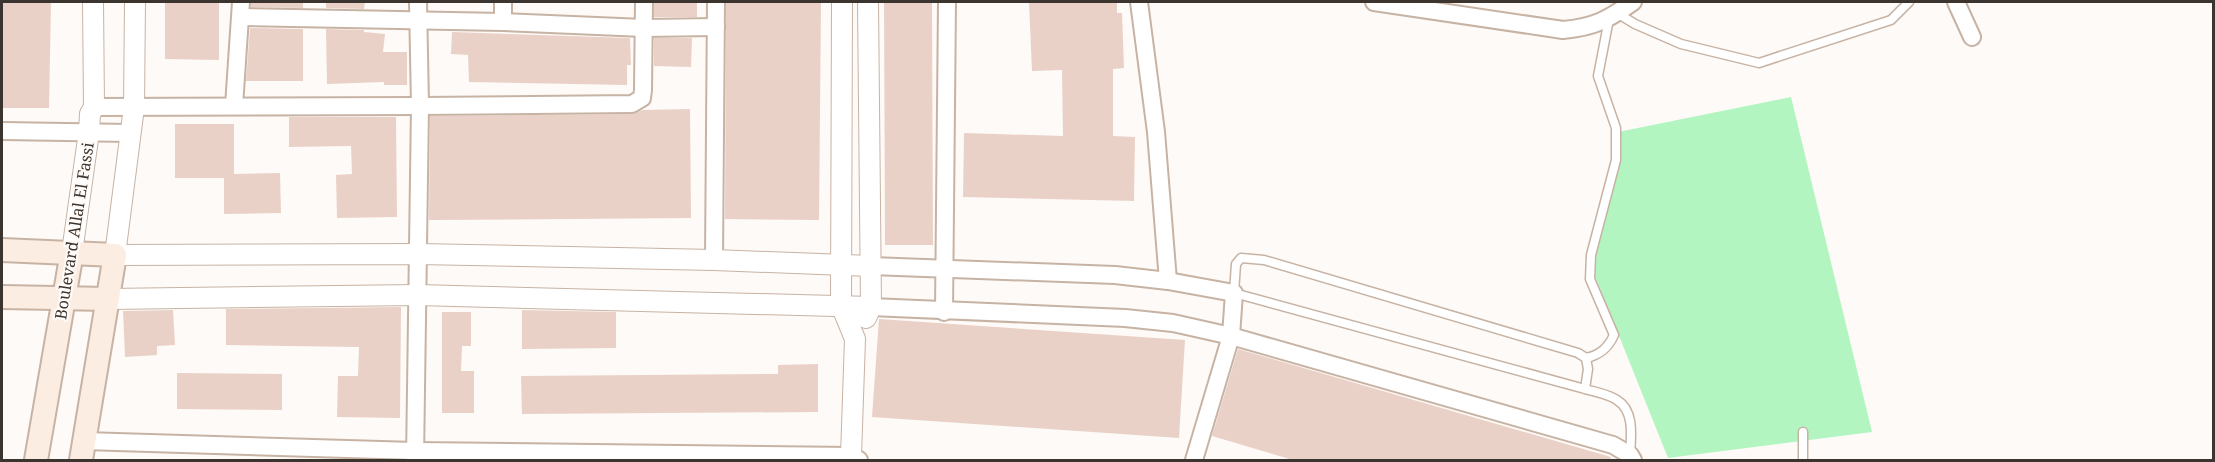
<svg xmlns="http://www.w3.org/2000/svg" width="2215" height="462" font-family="'Noto Serif',serif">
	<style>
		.green { fill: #b3f5c1 }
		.building { fill: #ead1c7 }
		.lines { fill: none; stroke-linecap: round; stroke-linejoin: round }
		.service-casing { stroke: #c7b3a4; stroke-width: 11 }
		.minor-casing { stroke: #c7b3a4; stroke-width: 20 }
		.tertiary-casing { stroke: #c7b3a4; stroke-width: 22 }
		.secondary-casing { stroke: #c7b3a4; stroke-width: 26 }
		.service { stroke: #fff; stroke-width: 8 }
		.minor { stroke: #fff; stroke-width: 16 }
		.tertiary { stroke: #fff; stroke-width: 20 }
		.secondary { stroke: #fcede2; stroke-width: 22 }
		.labels { text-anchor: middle; stroke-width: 4.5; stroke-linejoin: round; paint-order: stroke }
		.street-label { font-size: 16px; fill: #3c342e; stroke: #fefaf7 }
	</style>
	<rect width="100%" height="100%" fill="#fefaf7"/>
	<path class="green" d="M 1791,97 L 1872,432 L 1668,458 L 1587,256 L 1618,132 Z"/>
	<g class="building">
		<path d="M 2,2 L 51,2 L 49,108 L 2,108 Z"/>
		<path d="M 165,2 L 219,2 L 219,60 L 165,59 Z"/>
		<path d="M 251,2 L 303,2 L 303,8 L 251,7 Z"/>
		<path d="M 326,2 L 365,2 L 364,9 L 326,8 Z"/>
		<rect x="654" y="2" width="43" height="15"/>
		<path d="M 726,2 L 821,2 L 819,220 L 725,219 Z"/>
		<path d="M 884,2 L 932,2 L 933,245 L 885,245 Z"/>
		<path d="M 1029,2 L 1117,2 L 1117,13 L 1122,13 L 1124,68 L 1113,69 L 1113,136 L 1135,137 L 1134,201 L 963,197 L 964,133 L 1063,136 L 1062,70 L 1032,71 Z"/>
		<path d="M 250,28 L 303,29 L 303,81 L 246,81 Z"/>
		<path d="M 326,29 L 364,30 L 364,32 L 385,34 L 383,52 L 407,52 L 407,85 L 384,85 L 384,82 L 327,84 Z"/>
		<path d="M 452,32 L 630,38 L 631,65 L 627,65 L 627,85 L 469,82 L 468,55 L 451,54 Z"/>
		<path d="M 654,38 L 692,38 L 691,67 L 654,66 Z"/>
		<path d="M 690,109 L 691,218 L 429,220 L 430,116 L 632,114 L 643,110 Z"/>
		<path d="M 289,117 L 396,117 L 397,217 L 337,218 L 336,175 L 352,174 L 351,146 L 289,147 Z"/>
		<path d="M 175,124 L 234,124 L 234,174 L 280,173 L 281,213 L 224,214 L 224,178 L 175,178 Z"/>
		<path d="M 401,307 L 400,418 L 337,417 L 338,376 L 358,376 L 359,347 L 226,345 L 226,309 Z"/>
		<path d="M 173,310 L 175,345 L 157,346 L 157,355 L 125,357 L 123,311 Z"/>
		<path d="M 522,310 L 616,312 L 616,348 L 522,349 Z"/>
		<path d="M 442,312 L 471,312 L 471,346 L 462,346 L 461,371 L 474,371 L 474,413 L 442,413 Z"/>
		<path d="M 879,319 L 1185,340 L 1179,438 L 872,417 Z"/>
		<path d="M 1238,349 L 1611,457 L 1610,460 L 1293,460 L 1212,436 Z"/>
		<path d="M 818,364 L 818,412 L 522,414 L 521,376 L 778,374 L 778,365 Z"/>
		<path d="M 177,373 L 282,374 L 282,410 L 177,409 Z"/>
	</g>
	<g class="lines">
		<g class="service-casing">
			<g id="service">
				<path d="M 1617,13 L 1635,24 L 1681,44 L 1759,63 L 1891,20 L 1909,2"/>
				<path d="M 1586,358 C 1600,355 1608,348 1614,335 L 1590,279 L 1591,255 L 1616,160 L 1616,128 L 1598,76 L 1609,19"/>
				<path d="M 1585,389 L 1588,369 L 1586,358 L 1578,353 L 1264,260 L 1241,258 L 1236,264 L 1234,293 L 1585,389 C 1595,392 1608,394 1617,400 C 1635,411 1631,437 1630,455"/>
				<path d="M 1803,460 L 1803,432"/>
			</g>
		</g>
		<g class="minor-casing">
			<g id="minor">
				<path d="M 503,2 L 503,22"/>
				<path d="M 1139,2 L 1156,132 L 1168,281"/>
				<path d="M 1374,2 L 1563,30 C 1595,27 1607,20 1633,2"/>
				<path d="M 1956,2 L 1972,37"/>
				<path d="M 241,17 L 503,22 L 644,28 L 716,27"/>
				<path d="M 234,106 L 241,2"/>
				<path d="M 94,107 L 420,106 L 632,104 L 642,98 L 643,90 L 644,2"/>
				<path d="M 2,131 L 130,133"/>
				<path d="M 714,260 L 716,2"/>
				<path d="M 871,266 L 1115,275 L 1168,281 L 1234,293 L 1231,336 L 1194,460"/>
				<path d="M 871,307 L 1125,318 L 1173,323 L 1231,336 L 1613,445 L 1630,455 L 1633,460"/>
				<path d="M 944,312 L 947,2"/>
				<path d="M 84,441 L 415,451 L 851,456 L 859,460"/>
				<path d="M 415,460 L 420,106 L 418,2"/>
			</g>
		</g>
		<g class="tertiary-casing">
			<g id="tertiary">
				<path d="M 135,2 L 134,107 L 115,255 L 418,254 L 714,260 L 871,266"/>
				<path d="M 842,2 L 841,305 L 855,339 L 851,456 L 849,460"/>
				<path d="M 72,252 L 89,132 L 90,114 L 94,107 L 93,2"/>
				<path d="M 108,299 L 418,295 L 871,307"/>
				<path d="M 866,318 L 871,307 L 868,2"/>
			</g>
		</g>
		<g class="secondary-casing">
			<g id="secondary">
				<path d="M 2,250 L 115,255 L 81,460"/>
				<path d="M 2,297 L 108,299"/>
				<path d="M 36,460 L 72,252"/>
			</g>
		</g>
		<use href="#service" class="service"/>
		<use href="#minor" class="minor"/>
		<use href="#tertiary" class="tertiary"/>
		<use href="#secondary" class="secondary"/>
	</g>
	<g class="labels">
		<g class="street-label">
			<text transform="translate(74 231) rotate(-81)" y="6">Boulevard Allal El Fassi</text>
		</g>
	</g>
	<rect width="2215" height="462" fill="none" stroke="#3c342e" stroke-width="6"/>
</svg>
